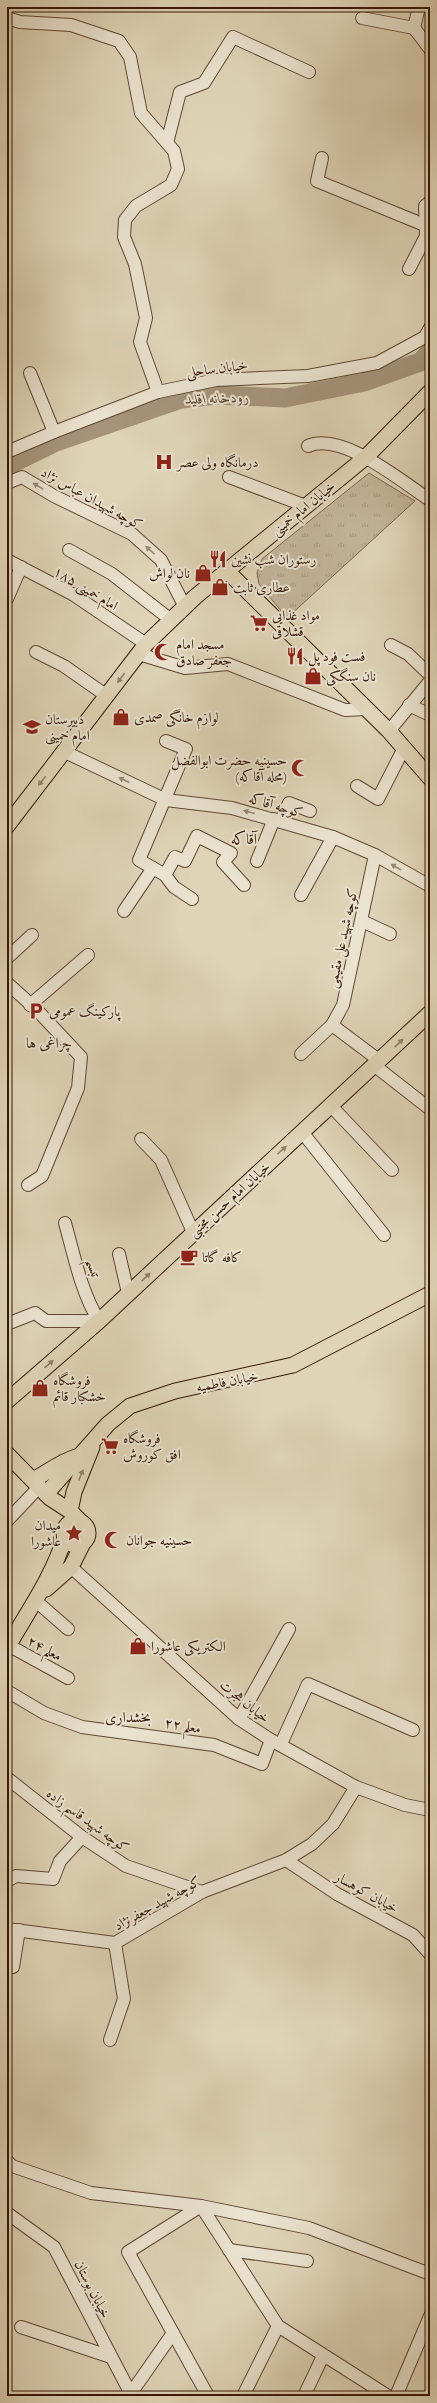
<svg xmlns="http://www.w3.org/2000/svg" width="437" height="2403" font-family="'IM FELL Double Pica',Amiri,serif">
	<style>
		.park { fill: url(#park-tufts); stroke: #7c6650 }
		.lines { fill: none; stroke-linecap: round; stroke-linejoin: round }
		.river { stroke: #a5947b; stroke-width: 19 }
		.minor-casing { stroke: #604733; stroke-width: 14 }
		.major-casing { stroke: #351807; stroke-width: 17 }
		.minor { stroke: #eae3d0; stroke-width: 12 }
		.major { stroke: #dfd4b7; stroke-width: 15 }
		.oneway { fill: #998876 }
		.oneway2 { fill: #927f68 }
		.labels { text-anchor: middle; stroke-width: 4; stroke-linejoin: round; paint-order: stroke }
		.street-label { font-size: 14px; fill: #351807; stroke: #eae3d0 }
		.poi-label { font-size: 14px; fill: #351807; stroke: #eae3d0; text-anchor: start }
		.water-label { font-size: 15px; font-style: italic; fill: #5c4330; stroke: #eae3d0 }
		.neighbourhood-label { font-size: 15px; fill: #351807; stroke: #eae3d0 }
	</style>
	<defs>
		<pattern id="park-tufts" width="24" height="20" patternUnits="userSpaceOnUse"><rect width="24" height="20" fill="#c2b499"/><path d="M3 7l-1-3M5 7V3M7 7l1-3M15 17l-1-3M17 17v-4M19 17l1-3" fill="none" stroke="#a79a82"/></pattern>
	</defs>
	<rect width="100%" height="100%" fill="#dfd4b7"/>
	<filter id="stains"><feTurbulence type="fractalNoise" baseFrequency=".005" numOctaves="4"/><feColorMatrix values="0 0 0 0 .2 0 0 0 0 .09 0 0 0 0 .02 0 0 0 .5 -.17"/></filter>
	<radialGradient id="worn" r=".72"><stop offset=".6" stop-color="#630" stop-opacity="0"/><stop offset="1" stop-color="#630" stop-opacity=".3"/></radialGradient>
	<path class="park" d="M 369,473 L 415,501 L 287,618 L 259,584 L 257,573 L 262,559 Z"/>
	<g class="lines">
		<path class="river" d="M 7,466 L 56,442 L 181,399 L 218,395 L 285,398 L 364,382 L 420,362 L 430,352"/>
		<g class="minor-casing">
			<g id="minor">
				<path d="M 419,7 L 414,28 L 430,49"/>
				<path d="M 7,18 L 20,22 L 71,25 L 119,41 L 130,57 L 141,113 L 174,151 L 178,169 L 171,185 L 136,206 L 125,220 L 124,237 L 135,264 L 146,318 L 140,342 L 158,392"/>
				<path d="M 362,18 L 414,28"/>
				<path d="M 167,143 L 180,92 L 204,83 L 233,37 L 309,72"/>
				<path d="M 322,158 L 317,181 L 427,226"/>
				<path d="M 409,269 L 426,236 L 425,206 L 430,202"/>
				<path d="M 30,373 L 54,432"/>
				<path d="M 308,446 C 342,431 402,482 430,500"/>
				<path d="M 7,452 L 54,432 L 158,392 L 216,380 L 308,376 L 377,363 L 425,337 L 430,328"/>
				<path d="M 229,477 L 306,506"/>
				<path d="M 7,483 L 22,477 L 54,496 L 132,534 L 161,560 L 185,607"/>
				<path d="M 69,550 L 112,574 L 171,620"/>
				<path d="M 7,560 L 74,595 L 146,644"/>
				<path d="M 7,599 L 21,567"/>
				<path d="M 391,645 L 408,654 L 430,675"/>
				<path d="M 36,652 L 64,666 L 107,696"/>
				<path d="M 139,654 L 185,668 L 228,664 L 345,710 L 367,709"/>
				<path d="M 409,705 L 430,715"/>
				<path d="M 389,731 L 430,681"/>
				<path d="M 166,741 L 186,749 L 139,860 L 165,875 L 174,887 L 192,899"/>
				<path d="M 65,752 L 166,800 L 232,808 L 333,837 L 375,855 L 430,886"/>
				<path d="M 357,786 L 378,799 L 404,748"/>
				<path d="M 281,821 L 289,803 L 310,811"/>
				<path d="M 257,861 L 274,819"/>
				<path d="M 165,875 L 175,857 L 185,861 L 197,836 L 231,853 L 223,862 L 244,885"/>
				<path d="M 301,895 L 333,837"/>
				<path d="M 124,911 L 153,868"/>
				<path d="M 362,921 L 390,934"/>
				<path d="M 7,958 L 32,935"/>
				<path d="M 7,983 L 36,1009 L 81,1057 L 78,1088 L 42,1176 L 28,1185"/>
				<path d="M 30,1005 L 88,955"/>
				<path d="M 332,1025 L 380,1061"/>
				<path d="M 301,1054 L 332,1025 L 343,1005 L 375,855"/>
				<path d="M 375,1066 L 430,1109"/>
				<path d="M 331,1106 L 392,1170"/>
				<path d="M 302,1132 L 384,1235"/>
				<path d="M 141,1139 L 161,1160 L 193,1232"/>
				<path d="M 65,1223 C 74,1255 81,1292 99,1321"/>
				<path d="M 119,1254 L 128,1293"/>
				<path d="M 7,1324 L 35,1313 L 46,1321 L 99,1321"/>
				<path d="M 7,1521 L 39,1487"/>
				<path d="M 71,1567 L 239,1719 L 271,1740 L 356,1787 L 405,1805 L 430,1810"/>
				<path d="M 36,1601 L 68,1629"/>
				<path d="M 8,1645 L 68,1678"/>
				<path d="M 7,1691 L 44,1713 L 82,1727 L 214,1745 L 262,1764 L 271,1740"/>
				<path d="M 239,1719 L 289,1629"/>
				<path d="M 281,1744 L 308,1684 L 413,1730"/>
				<path d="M 7,1778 L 82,1837 L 126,1866 L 202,1892"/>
				<path d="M 286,1860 L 337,1894 L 413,1935 L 430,1954"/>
				<path d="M 7,1881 L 16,1876 L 53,1879 L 60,1861 L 82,1837"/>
				<path d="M 7,1929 L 115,1943 L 202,1892 L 286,1860 L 312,1844 L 333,1824 L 356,1787"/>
				<path d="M 13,1967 L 19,1930"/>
				<path d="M 110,2040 L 124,1999 L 115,1943"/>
				<path d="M 7,2161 L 12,2166 L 91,2193 L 201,2206 L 309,2228 L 430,2274"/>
				<path d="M 7,2213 L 54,2247 L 132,2396"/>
				<path d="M 229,2250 L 307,2261"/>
				<path d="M 21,2327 L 111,2357"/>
				<path d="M 129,2396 L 173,2333"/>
				<path d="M 208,2396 L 128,2252 L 201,2206 L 278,2326 L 388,2396"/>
				<path d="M 243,2396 L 278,2326"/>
				<path d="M 304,2396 L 323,2356"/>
				<path d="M 396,2396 L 430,2316"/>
			</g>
		</g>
		<g class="major-casing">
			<g id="major">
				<path d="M 227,571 L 389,731 L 430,778"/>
				<path d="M 7,826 L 146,644 L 195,597 L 366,457 L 430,392"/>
				<path d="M 7,1401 L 99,1321 L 430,1013"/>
				<path d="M 7,1454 L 50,1498 L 70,1511 L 81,1522"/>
				<path d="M 33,1480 C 48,1472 60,1462 76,1457"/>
				<path d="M 46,1494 L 108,1424 L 130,1406 L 175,1391 L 293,1365 L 430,1294"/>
				<path d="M 70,1511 L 74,1492 L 92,1447"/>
				<circle cx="76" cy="1533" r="12"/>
				<path d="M 46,1589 L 71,1567 L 82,1545"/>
				<path d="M 7,1648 C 28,1611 52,1578 65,1537"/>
			</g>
		</g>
		<use href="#minor" class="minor"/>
		<use href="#major" class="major"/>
	</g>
	<defs><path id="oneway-solid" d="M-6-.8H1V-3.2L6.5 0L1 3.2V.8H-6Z"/></defs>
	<g class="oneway">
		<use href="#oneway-solid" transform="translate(38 486) rotate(-149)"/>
		<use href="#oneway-solid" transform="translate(150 550) rotate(-138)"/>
		<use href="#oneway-solid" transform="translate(124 780) rotate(-155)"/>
		<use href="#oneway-solid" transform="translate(249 812) rotate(-165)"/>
		<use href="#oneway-solid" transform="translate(396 867) rotate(-150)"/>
	</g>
	<g class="oneway2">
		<use href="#oneway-solid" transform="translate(121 678) rotate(127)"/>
		<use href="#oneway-solid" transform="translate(42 781) rotate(128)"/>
		<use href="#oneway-solid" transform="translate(399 1043) rotate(-44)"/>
		<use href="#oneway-solid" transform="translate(282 1150) rotate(-42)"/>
		<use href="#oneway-solid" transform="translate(146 1277) rotate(-44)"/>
		<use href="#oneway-solid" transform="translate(49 1364) rotate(-41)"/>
		<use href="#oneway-solid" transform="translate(81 1475) rotate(-68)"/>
	</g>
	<defs>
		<g id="hospital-bare" transform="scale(1.38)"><path d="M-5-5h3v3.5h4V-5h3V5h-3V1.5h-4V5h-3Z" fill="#8f2418" stroke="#eae3d0" stroke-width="2.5" paint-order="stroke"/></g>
		<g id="restaurant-bare" transform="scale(1.38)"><path d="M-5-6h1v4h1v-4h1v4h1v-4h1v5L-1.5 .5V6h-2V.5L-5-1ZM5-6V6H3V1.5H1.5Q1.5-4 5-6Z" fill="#8f2418" stroke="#eae3d0" stroke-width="2.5" paint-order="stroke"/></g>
		<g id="shop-bare" transform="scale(1.38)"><path d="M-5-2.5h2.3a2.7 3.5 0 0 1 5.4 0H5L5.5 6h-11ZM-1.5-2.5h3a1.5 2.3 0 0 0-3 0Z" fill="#8f2418" stroke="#eae3d0" stroke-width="2.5" paint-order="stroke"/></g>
		<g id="supermarket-bare" transform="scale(1.38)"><path d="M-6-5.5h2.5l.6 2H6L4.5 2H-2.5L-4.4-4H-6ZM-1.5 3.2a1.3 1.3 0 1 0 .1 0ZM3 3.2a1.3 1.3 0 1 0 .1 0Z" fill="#8f2418" stroke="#eae3d0" stroke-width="2.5" paint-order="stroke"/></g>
		<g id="mosque-bare" transform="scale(1.38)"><path d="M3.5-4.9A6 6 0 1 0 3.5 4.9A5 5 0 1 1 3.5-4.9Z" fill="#8f2418" stroke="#eae3d0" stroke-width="2.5" paint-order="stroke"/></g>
		<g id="school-bare" transform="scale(1.38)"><path d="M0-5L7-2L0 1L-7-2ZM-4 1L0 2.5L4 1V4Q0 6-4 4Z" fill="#8f2418" stroke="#eae3d0" stroke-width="2.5" paint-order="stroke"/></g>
		<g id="parking-bare" transform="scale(1.38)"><path d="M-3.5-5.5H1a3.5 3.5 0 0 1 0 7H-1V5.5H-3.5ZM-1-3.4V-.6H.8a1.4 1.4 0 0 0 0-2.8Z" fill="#8f2418" stroke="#eae3d0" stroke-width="2.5" paint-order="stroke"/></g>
		<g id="cafe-bare" transform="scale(1.38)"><path d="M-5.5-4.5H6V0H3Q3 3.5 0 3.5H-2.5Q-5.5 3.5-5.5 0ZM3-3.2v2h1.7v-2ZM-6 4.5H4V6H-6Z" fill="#8f2418" stroke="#eae3d0" stroke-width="2.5" paint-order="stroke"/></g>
		<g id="sight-bare" transform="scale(1.38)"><path d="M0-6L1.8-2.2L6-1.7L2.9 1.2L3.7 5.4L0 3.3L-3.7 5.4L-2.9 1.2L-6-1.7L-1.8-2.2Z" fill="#8f2418" stroke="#eae3d0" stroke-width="2.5" paint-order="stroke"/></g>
	</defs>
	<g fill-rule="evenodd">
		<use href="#hospital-bare" x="164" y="462"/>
		<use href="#restaurant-bare" x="218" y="559"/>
		<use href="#shop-bare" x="203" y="573"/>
		<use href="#shop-bare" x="220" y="587"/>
		<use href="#supermarket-bare" x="259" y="623"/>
		<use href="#mosque-bare" x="163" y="652"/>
		<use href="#restaurant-bare" x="295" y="656"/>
		<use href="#shop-bare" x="313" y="676"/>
		<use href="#shop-bare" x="121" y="717"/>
		<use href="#school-bare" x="32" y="727"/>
		<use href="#mosque-bare" x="300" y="768"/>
		<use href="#parking-bare" x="36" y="1011"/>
		<use href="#cafe-bare" x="189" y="1257"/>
		<use href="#shop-bare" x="40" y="1388"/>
		<use href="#supermarket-bare" x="110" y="1446"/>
		<use href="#sight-bare" x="74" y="1533"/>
		<use href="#mosque-bare" x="113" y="1540"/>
		<use href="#shop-bare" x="138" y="1646"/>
	</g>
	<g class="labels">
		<g class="street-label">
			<text transform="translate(217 368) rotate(-7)" y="5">خیابان ساحلی</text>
			<text transform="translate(92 498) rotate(29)" y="5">کوچه شهیدان عباس نژاد</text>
			<text transform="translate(303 508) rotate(-39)" y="5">خیابان امام خمینی</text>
			<text transform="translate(86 588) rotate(31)" y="5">امام خمینی ۱۸۵</text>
			<text transform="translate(276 805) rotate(16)" y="5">کوچه آقاکه</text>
			<text transform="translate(342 938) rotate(-78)" y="5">کوچه شهید علی مقیمی</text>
			<text transform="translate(229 1199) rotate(-42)" y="5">خیابان امام حسن مجتبی</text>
			<text transform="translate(94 1268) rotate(72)" y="5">تبسم</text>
			<text transform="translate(227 1381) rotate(-11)" y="5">خیابان فاطمیه</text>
			<text transform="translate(45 1648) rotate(28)" y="5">معلم ۲۴</text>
			<text transform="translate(245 1701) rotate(39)" y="5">خیابان هجرت</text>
			<text transform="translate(183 1725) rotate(10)" y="5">معلم ۲۲</text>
			<text transform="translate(88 1820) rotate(36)" y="5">کوچه شهید قاسم زاده</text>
			<text transform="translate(367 1892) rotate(29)" y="5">خیابان کوهسار</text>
			<text transform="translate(157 1903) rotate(-29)" y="5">کوچه شهید جعفرنژاد</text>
			<text transform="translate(93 2289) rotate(63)" y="5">خیابان بوستان</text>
		</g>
		<g class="poi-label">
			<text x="177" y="467">درمانگاه ولی عصر</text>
			<text x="231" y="564">رستوران شب نشین</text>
			<text x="190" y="578" text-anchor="end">نان لواش</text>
			<text x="233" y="592">عطاری ثابت</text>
			<text x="272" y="620">مواد غذایی<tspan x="272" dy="16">قشلاقی</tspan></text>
			<text x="176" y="649">مسجد امام<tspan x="176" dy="16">جعفر صادق</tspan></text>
			<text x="308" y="661">فست فود پل</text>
			<text x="326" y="681">نان سنگکی</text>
			<text x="134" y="722">لوازم خانگی صمدی</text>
			<text x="45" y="724">دبیرستان<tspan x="45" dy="16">امام خمینی</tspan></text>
			<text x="287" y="765" text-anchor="end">حسینیه حضرت ابوالفضل<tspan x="287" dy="16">(محله آقاکه)</tspan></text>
			<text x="49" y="1016">پارکینگ عمومی</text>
			<text x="202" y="1262">کافه گاتا</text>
			<text x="53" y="1385">فروشگاه<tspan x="53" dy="16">خشکبار قائم</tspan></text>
			<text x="123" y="1443">فروشگاه<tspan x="123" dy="16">افق کوروش</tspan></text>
			<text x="61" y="1530" text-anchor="end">میدان<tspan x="61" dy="16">عاشورا</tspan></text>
			<text x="126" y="1545">حسینیه جوانان</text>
			<text x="151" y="1651">الکتریکی عاشورا</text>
		</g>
		<g class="water-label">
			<text transform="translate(217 398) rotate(-2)" y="5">رودخانه اقلید</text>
		</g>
		<g class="neighbourhood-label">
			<text x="244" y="844">آقاکه</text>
			<text x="49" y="1048">چراغی ها</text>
			<text x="128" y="1722">بخشداری</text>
		</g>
	</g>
	<rect width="437" height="2403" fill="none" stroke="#dfd4b7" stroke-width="24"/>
	<rect x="8" y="8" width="421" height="2387" fill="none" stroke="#351807" stroke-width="2"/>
	<rect x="12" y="12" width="413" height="2379" fill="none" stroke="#351807"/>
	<rect width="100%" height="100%" filter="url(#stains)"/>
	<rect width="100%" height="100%" fill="url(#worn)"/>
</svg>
